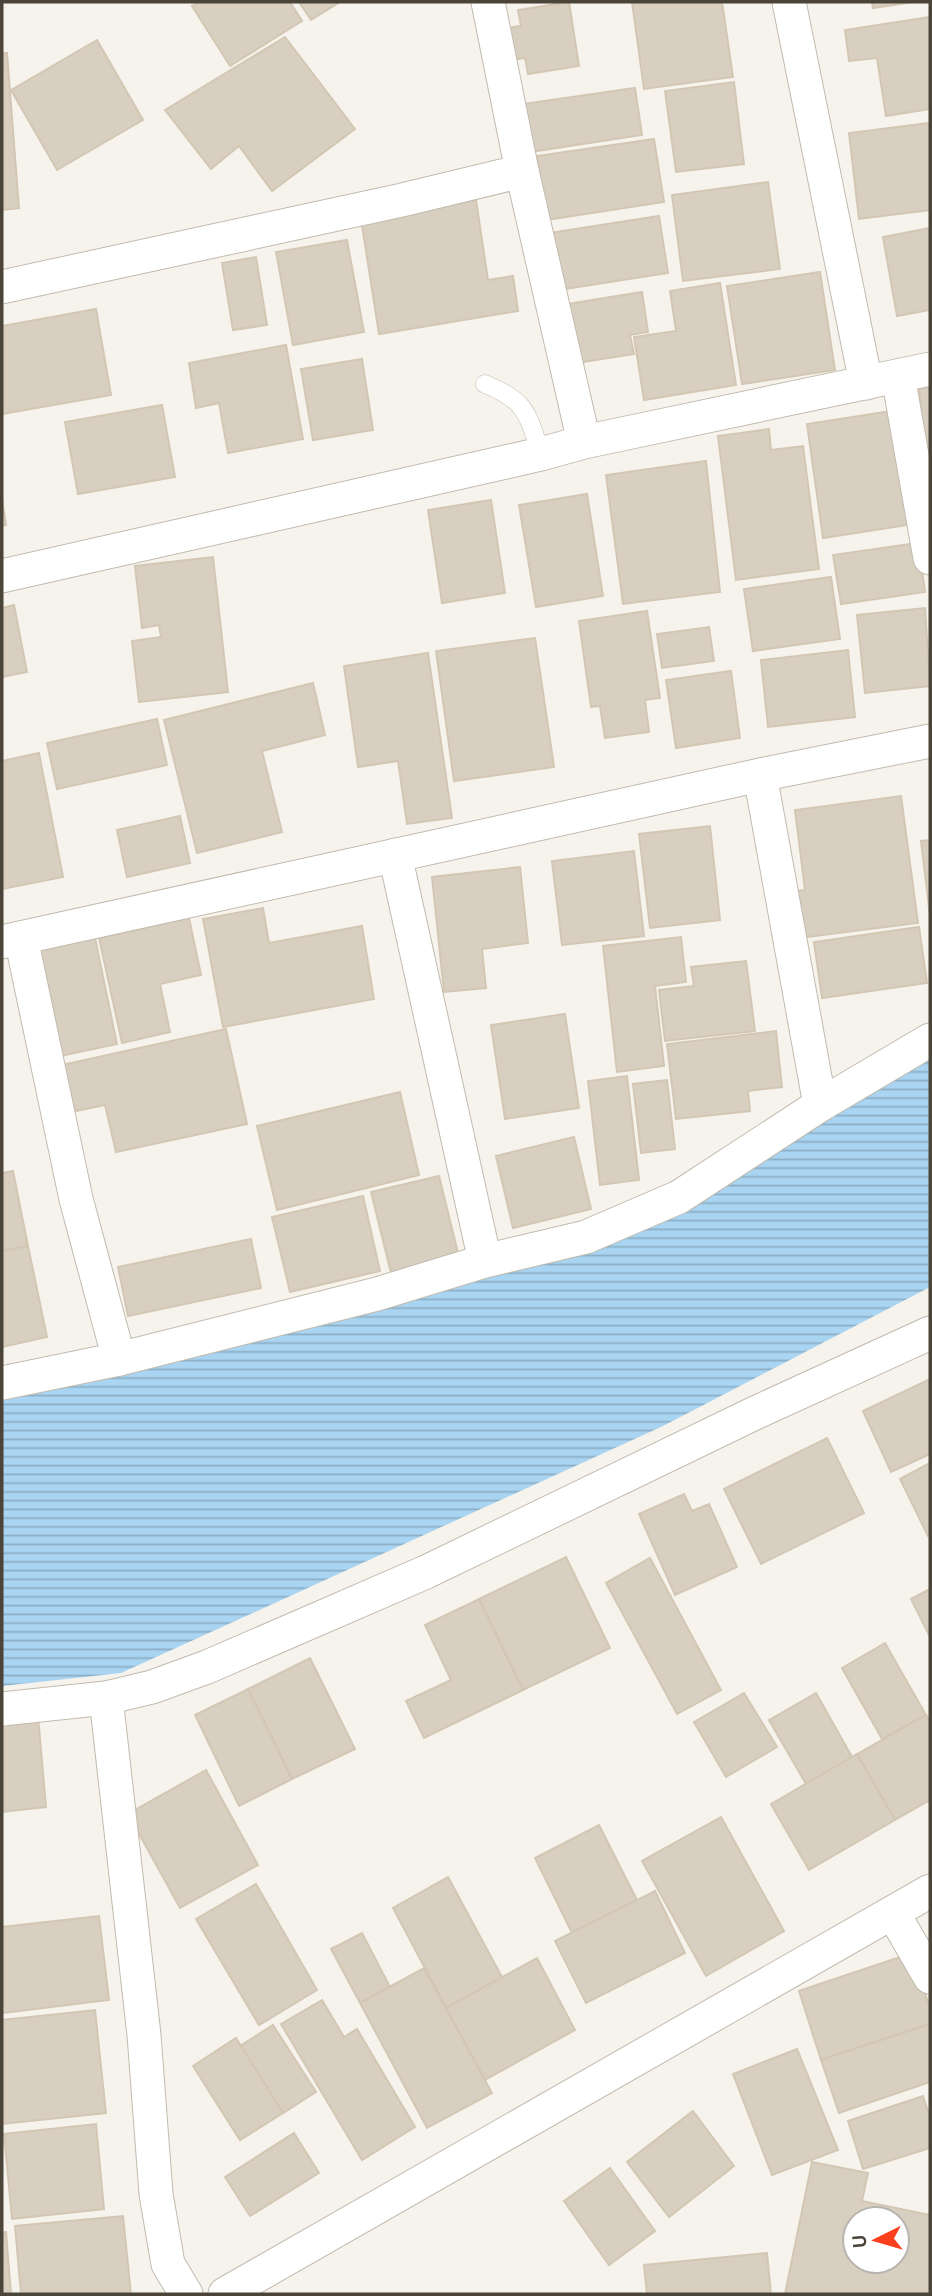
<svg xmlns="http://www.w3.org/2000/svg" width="932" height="2296" font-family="'Space Grotesk',sans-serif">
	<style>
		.water { fill: url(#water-rules) }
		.building { fill: #d8cfc1; stroke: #d3c7b4; stroke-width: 2; fill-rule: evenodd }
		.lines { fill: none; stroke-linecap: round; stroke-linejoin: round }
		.lane-casing { stroke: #c2bbae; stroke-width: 19 }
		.street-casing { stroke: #c2bbae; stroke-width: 35 }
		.lane { stroke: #fff; stroke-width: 18 }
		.street { stroke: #fff; stroke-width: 33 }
	</style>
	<defs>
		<pattern id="water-rules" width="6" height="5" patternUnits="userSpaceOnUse" patternTransform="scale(1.75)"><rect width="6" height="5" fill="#a9d4f2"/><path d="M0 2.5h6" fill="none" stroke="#8caec5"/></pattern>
	</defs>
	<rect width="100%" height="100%" fill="#f6f3ec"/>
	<path class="water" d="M 930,1045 L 930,1287 L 663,1426 L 121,1673 L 2,1686 L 2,1398 L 617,1242 Z"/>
	<g class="building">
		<path d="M 199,2 L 290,2 L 302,21 L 230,66 L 192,6 Z"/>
		<path d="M 299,2 L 340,2 L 311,20 Z"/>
		<path d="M 569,2 L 579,66 L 528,74 L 525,58 L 511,60 L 506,28 L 521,26 L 518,10 Z"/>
		<path d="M 632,2 L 722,2 L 733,77 L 644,89 Z"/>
		<path d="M 872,2 L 913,2 L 873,8 Z"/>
		<path d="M 930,17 L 930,109 L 886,116 L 877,58 L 849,61 L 845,30 Z"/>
		<path d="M 285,37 L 355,129 L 272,191 L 239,146 L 211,169 L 165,110 Z"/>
		<path d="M 97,40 L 143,120 L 57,170 L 11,90 Z"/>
		<path d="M 2,53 L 7,53 L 19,208 L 2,210 Z"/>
		<path d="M 734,82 L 744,164 L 676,172 L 665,91 Z"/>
		<path d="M 635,88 L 642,135 L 530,152 L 523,104 Z"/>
		<path d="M 930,123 L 930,210 L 859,219 L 849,133 Z"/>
		<path d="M 654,139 L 664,202 L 546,220 L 537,156 Z"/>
		<path d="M 768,182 L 780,269 L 683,281 L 672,195 Z"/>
		<path d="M 476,200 L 488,280 L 513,276 L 518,311 L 379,334 L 361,219 Z"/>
		<path d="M 659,216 L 668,273 L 558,290 L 549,233 Z"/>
		<path d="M 930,228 L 930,310 L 897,316 L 883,237 Z"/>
		<path d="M 347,240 L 364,332 L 293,345 L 276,252 Z"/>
		<path d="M 256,257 L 267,325 L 233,330 L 222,263 Z"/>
		<path d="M 820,272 L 835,370 L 742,384 L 727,286 Z"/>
		<path d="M 720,283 L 736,385 L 644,400 L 634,337 L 676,331 L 670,291 Z"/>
		<path d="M 642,292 L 648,332 L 630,335 L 634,354 L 570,364 L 561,305 Z"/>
		<path d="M 96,309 L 111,395 L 2,414 L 2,326 Z"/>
		<path d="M 286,345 L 303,439 L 228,453 L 219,403 L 196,408 L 189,363 Z"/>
		<path d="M 362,359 L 373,430 L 313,440 L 301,369 Z"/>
		<path d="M 930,387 L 930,485 L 928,485 L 919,388 Z"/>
		<path d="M 162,405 L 175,477 L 78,494 L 65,422 Z"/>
		<path d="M 898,410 L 914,524 L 823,538 L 807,424 Z"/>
		<path d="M 769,429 L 771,450 L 803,446 L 819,569 L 736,580 L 718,436 Z"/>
		<path d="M 706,461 L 720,592 L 623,604 L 606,475 Z"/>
		<path d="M 587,494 L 603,596 L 536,607 L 519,505 Z"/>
		<path d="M 2,499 L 6,525 L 2,526 Z"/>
		<path d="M 491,500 L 505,593 L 442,603 L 428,510 Z"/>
		<path d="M 918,543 L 925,592 L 841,604 L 833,555 Z"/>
		<path d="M 213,557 L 228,692 L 139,702 L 132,641 L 161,637 L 159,625 L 142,628 L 135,566 Z"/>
		<path d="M 831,577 L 840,639 L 753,651 L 744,589 Z"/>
		<path d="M 14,605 L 27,672 L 2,677 L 2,608 Z"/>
		<path d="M 925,608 L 930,686 L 865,693 L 857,615 Z"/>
		<path d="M 647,611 L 660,698 L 645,700 L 649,732 L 605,738 L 600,706 L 591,707 L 579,621 Z"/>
		<path d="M 709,627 L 714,661 L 662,668 L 657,634 Z"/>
		<path d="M 535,638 L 554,767 L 454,781 L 436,651 Z"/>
		<path d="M 848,650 L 855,717 L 768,727 L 761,660 Z"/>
		<path d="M 428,653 L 452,818 L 407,824 L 398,761 L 358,767 L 344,666 Z"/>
		<path d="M 731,671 L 740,738 L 676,748 L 666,680 Z"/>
		<path d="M 313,683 L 325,735 L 262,751 L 282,832 L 197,853 L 164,720 Z"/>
		<path d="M 157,719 L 167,765 L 57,789 L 47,743 Z"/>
		<path d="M 39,753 L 63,877 L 2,889 L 2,761 Z"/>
		<path d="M 901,796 L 918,923 L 800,938 L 794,891 L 805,890 L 795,810 Z"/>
		<path d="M 180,816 L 190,863 L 127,877 L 117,830 Z"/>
		<path d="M 710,826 L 720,920 L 650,928 L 639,834 Z"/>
		<path d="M 930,840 L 930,916 L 921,841 Z"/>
		<path d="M 634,851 L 644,936 L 562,945 L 552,861 Z"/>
		<path d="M 520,867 L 528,943 L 482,949 L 486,988 L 444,992 L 432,877 Z"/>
		<path d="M 263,908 L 269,943 L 362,926 L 374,999 L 223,1027 L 203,919 Z"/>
		<path d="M 189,918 L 201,975 L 160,984 L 170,1032 L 122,1043 L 99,938 Z"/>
		<path d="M 919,927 L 927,983 L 822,998 L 814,942 Z"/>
		<path d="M 681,937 L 686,982 L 655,986 L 664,1066 L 617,1072 L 603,946 Z"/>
		<path d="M 95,938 L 117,1044 L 51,1058 L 29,952 Z"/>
		<path d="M 746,961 L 755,1031 L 665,1041 L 659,990 L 694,986 L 691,967 Z"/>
		<path d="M 565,1014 L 579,1108 L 505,1119 L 491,1025 Z"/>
		<path d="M 226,1029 L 247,1124 L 116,1152 L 105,1105 L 71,1112 L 62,1065 Z"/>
		<path d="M 776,1031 L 782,1087 L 748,1091 L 750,1111 L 676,1119 L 667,1044 Z"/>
		<path d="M 627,1076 L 639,1180 L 600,1185 L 588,1081 Z"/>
		<path d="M 667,1080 L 675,1149 L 641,1153 L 633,1084 Z"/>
		<path d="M 400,1092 L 419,1175 L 277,1210 L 257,1126 Z"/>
		<path d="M 574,1137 L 591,1209 L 513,1228 L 496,1156 Z"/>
		<path d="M 13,1171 L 28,1246 L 2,1251 L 2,1173 Z"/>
		<path d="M 439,1176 L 459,1257 L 391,1273 L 371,1192 Z"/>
		<path d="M 363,1196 L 380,1271 L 290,1292 L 272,1217 Z"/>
		<path d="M 251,1239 L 261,1288 L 128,1316 L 118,1267 Z"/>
		<path d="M 28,1246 L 47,1337 L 2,1347 L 2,1251 Z"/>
		<path d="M 930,1379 L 930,1454 L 891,1472 L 863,1411 Z"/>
		<path d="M 827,1438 L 864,1513 L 761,1564 L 724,1489 Z"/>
		<path d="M 930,1463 L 930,1534 L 928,1536 L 900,1479 Z"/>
		<path d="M 684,1494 L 692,1511 L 709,1504 L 737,1567 L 675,1595 L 639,1514 Z"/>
		<path d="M 566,1557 L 610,1648 L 523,1690 L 479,1599 Z"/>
		<path d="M 650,1558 L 721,1690 L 677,1714 L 606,1583 Z"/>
		<path d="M 930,1589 L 930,1637 L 911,1599 Z"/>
		<path d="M 479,1599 L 523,1690 L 424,1738 L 406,1701 L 451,1680 L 425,1625 Z"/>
		<path d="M 885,1643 L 926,1715 L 882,1739 L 842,1668 Z"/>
		<path d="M 310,1658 L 355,1749 L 292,1779 L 248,1689 Z"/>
		<path d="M 248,1689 L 292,1779 L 239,1806 L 195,1715 Z"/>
		<path d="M 744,1693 L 777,1747 L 726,1777 L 694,1722 Z"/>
		<path d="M 816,1693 L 852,1757 L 806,1784 L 769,1720 Z"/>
		<path d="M 926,1715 L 930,1722 L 930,1800 L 895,1820 L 857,1754 Z"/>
		<path d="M 38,1716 L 46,1807 L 2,1812 L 2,1719 Z"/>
		<path d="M 857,1754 L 895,1820 L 809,1870 L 771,1804 Z"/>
		<path d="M 206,1770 L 258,1865 L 180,1908 L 128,1814 Z"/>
		<path d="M 721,1817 L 784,1931 L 706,1976 L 642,1861 Z"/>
		<path d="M 599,1825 L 637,1900 L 572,1933 L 535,1858 Z"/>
		<path d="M 448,1877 L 502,1977 L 446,2008 L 393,1908 Z"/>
		<path d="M 256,1884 L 317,1990 L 259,2025 L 196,1919 Z"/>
		<path d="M 655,1891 L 685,1953 L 586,2003 L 555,1941 Z"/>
		<path d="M 99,1916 L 109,2000 L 2,2013 L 2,1927 Z"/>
		<path d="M 362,1933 L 390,1987 L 360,2003 L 331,1949 Z"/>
		<path d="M 912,1953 L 930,2009 L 930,2024 L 821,2060 L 799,1991 Z"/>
		<path d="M 537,1958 L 575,2030 L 485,2080 L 446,2008 Z"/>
		<path d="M 424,1968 L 492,2093 L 427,2128 L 360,2003 Z"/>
		<path d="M 322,2000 L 344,2037 L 357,2029 L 415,2127 L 362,2160 L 281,2024 Z"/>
		<path d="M 95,2010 L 106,2113 L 2,2124 L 2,2020 Z"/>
		<path d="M 930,2024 L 930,2082 L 839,2113 L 821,2060 Z"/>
		<path d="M 273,2025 L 316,2092 L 283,2113 L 240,2046 Z"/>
		<path d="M 236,2038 L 283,2113 L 240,2140 L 193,2066 Z"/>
		<path d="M 797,2049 L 838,2150 L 772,2175 L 733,2074 Z"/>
		<path d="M 923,2096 L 930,2118 L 930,2148 L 863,2169 L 848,2121 Z"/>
		<path d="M 693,2111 L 734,2166 L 669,2217 L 627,2162 Z"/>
		<path d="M 96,2124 L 104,2209 L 12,2219 L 4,2134 Z"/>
		<path d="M 294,2133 L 319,2173 L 250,2216 L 225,2177 Z"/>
		<path d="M 812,2162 L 868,2173 L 862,2201 L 930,2215 L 930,2294 L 785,2294 ZM 855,2219 L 897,2219 L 897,2261 L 855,2261 Z"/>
		<path d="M 610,2168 L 655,2231 L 609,2265 L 564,2201 Z"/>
		<path d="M 123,2216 L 131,2294 L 21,2294 L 15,2226 Z"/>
		<path d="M 6,2232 L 11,2294 L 2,2294 L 2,2233 Z"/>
		<path d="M 767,2253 L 771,2294 L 647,2294 L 644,2265 Z"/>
	</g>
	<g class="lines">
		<g class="lane-casing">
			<path id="lane" d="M 485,384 C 527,401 527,413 541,454"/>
		</g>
		<g class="street-casing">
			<g id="street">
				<path d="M 488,2 L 522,171"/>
				<path d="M 789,2 L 866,383"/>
				<path d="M 2,287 L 402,200 L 522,171 L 584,442"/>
				<path d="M 898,376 L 930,558"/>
				<path d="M 2,576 L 541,454 L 584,442 L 930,369"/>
				<path d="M 760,775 L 820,1105"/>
				<path d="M 395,855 L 485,1261"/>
				<path d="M 21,938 L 76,1199 L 119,1359"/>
				<path d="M 2,942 L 760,775 L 930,741"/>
				<path d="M 2,1383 L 119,1359 L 377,1294 L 485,1261 L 586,1237 L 679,1197 L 820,1105 L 930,1040"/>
				<path d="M 106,1698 L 144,2035 L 156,2194 L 168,2264 L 186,2294"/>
				<path d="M 2,1709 L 106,1698 L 152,1687 L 207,1667 L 426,1572 L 755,1413 L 930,1333"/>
				<path d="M 893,1913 L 930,1977"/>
				<path d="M 225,2294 L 930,1891"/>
			</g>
		</g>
		<use href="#lane" class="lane"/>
		<use href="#street" class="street"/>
	</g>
	<rect width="932" height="2296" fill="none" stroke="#4b4439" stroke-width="7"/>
	<g transform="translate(876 2240) rotate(265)"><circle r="33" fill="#ffffff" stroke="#b7b4b0" stroke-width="2"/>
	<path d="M0-5L12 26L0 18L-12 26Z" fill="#fc3f1d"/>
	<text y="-10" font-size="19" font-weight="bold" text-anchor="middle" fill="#4b4439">U</text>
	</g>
</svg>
